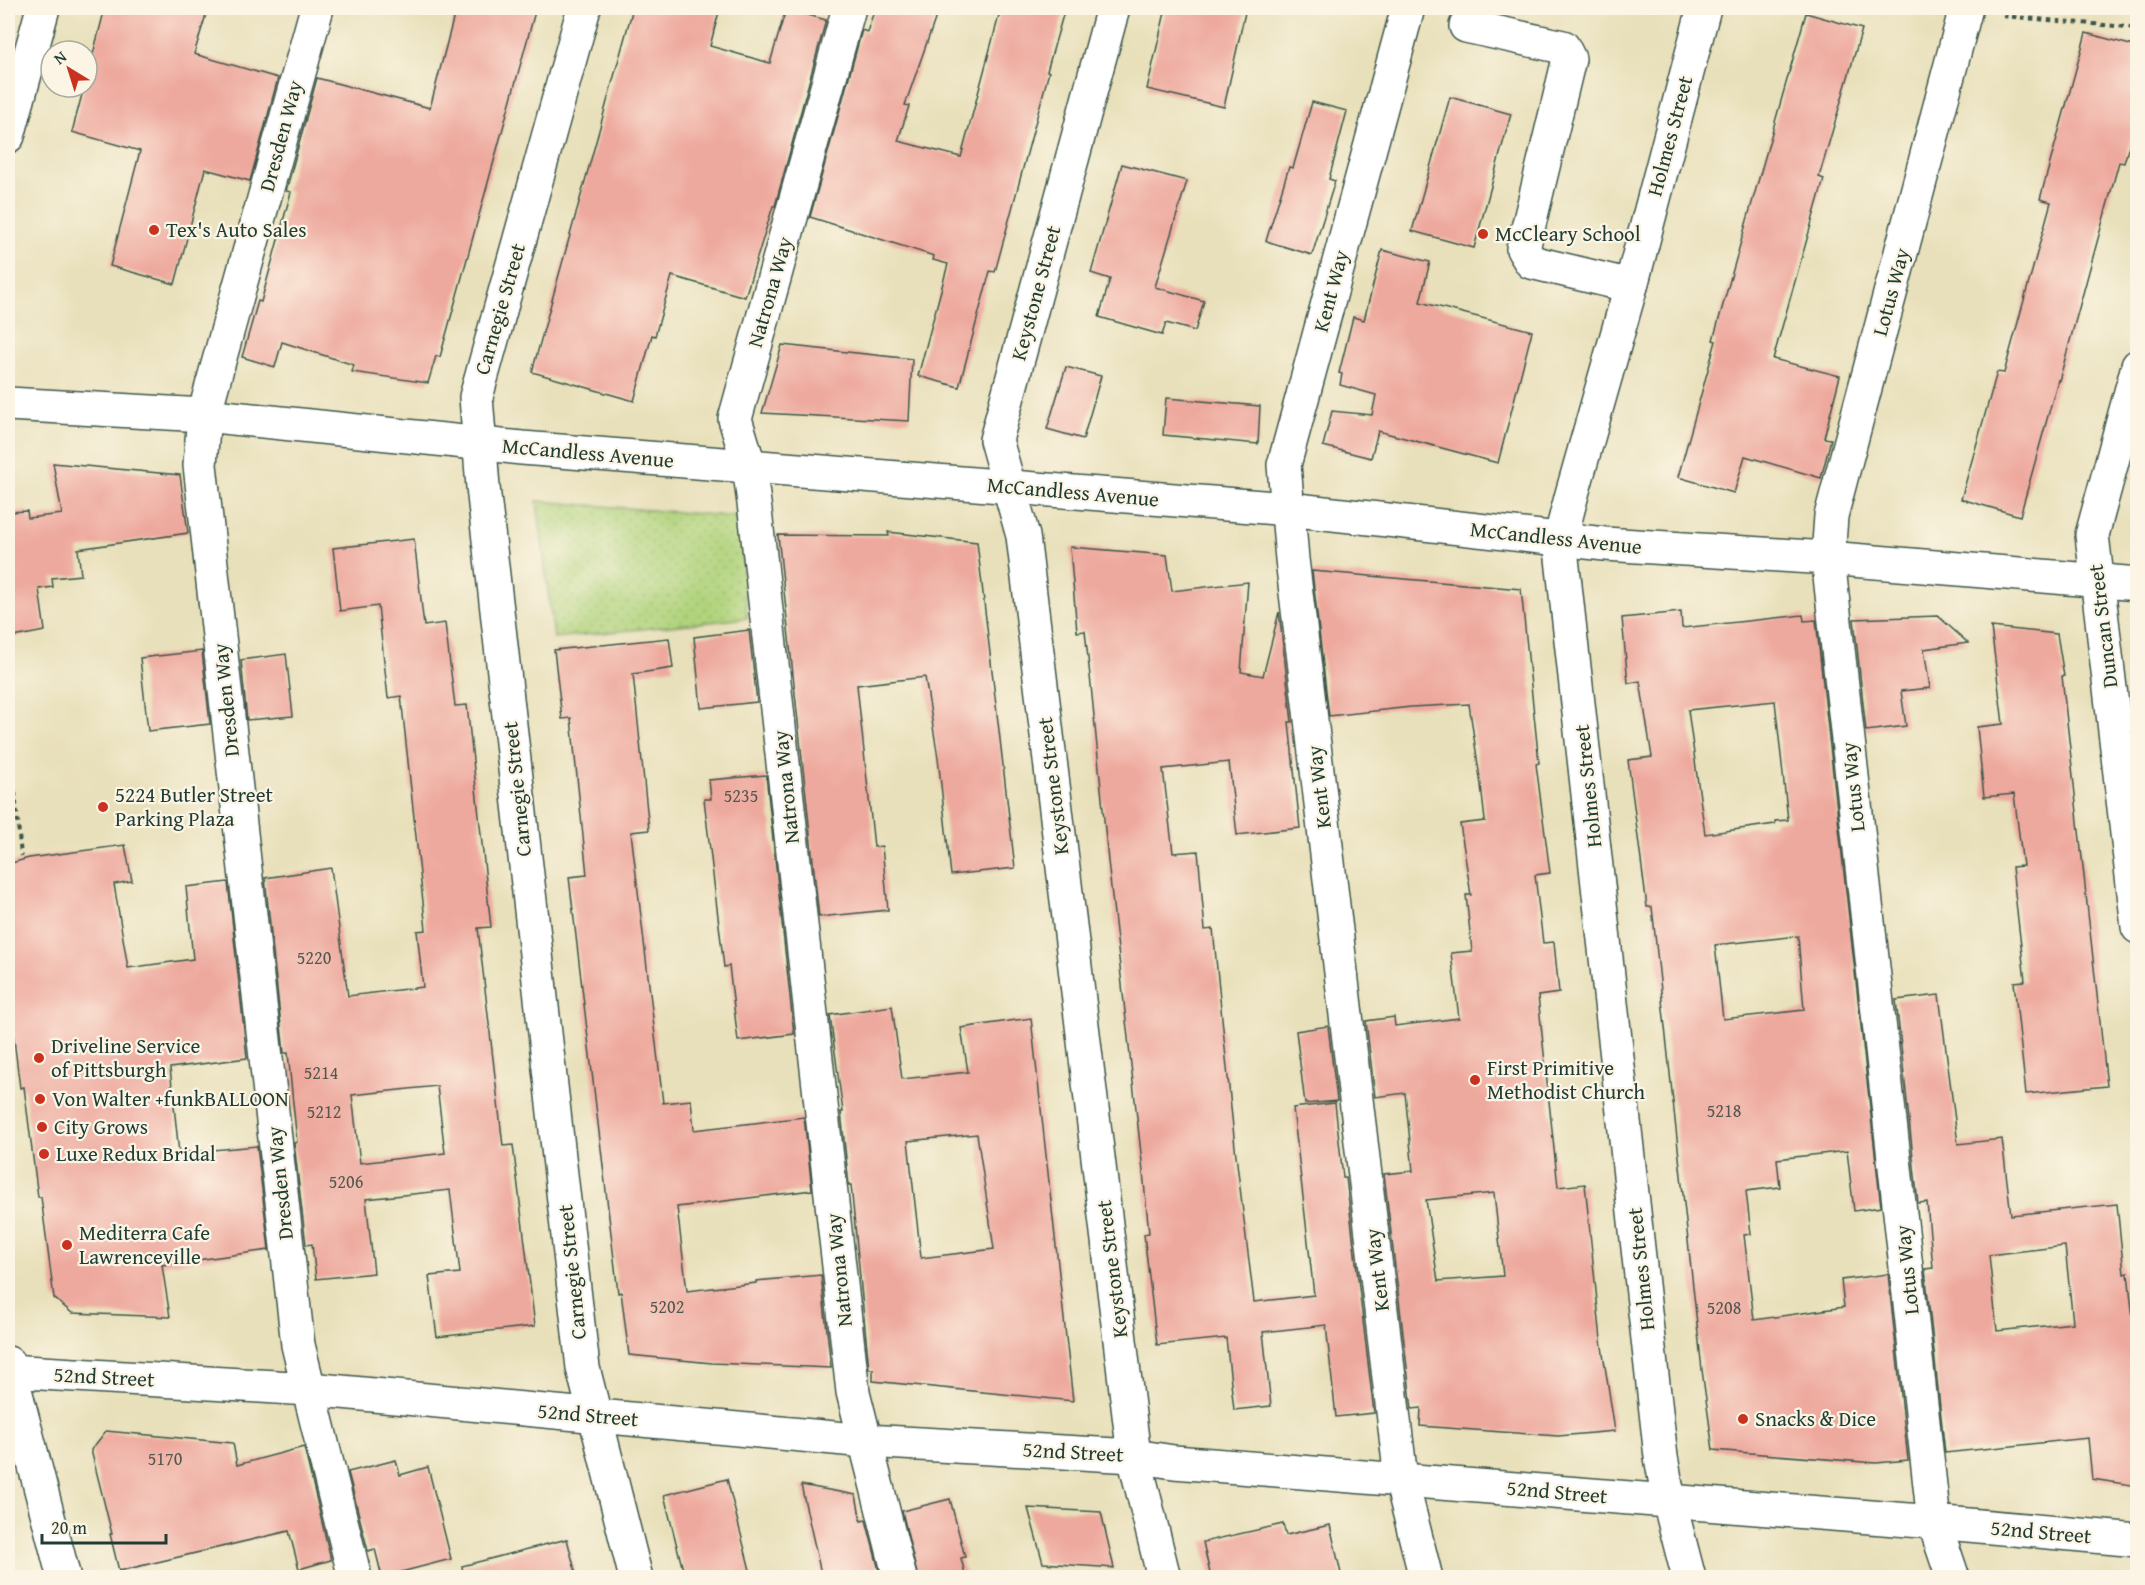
<svg xmlns="http://www.w3.org/2000/svg" width="2145" height="1585" font-family="'Gentium Book Plus',serif">
	<style>
		.park { fill: url(#park-dots); stroke: #688858; stroke-width: 1.5 }
		.building { fill: #eea99e; fill-rule: evenodd }
		.lines { fill: none; stroke-linecap: round; stroke-linejoin: round }
		.minor-casing { stroke: #3d5548; stroke-width: 36 }
		.major-casing { stroke: #3d5548; stroke-width: 36 }
		.path { stroke: #3d5548; stroke-width: 4; stroke-dasharray: 4.5 4.5; stroke-linecap: butt }
		.minor { stroke: #fff; stroke-width: 33 }
		.major { stroke: #fff; stroke-width: 33 }
		.poi-dot { fill: #c8321e; stroke: #fcf5e5; stroke-width: 2 }
		.labels { text-anchor: middle; stroke-width: 4.5; stroke-linejoin: round; paint-order: stroke }
		.number-label { font-size: 18px; fill: #53584e }
		.street-label { font-size: 21px; fill: #1f3d34; stroke: #fcf5e5 }
		.poi-label { font-size: 21px; fill: #1f3d34; stroke: #fcf5e5; text-anchor: start }
	</style>
	<defs>
		<pattern id="park-dots" width="8" height="8" patternUnits="userSpaceOnUse" patternTransform="scale(1.5)"><rect width="8" height="8" fill="#b0d37b"/><path d="M2 2h.1M6 6h.1" fill="none" stroke="#97b66b" stroke-width="1.8" stroke-linecap="round"/></pattern>
	</defs>
	<rect width="100%" height="100%" fill="#fcf5e5"/>
	<filter id="ink" filterUnits="userSpaceOnUse"><feTurbulence type="fractalNoise" baseFrequency=".0167" numOctaves="2"/><feDisplacementMap in="SourceGraphic" scale="12" xChannelSelector="R" yChannelSelector="G"/><feConvolveMatrix kernelMatrix="1 2 1 2 8 2 1 2 1" color-interpolation-filters="sRGB"/></filter>
	<filter id="wash" filterUnits="userSpaceOnUse"><feTurbulence type="fractalNoise" baseFrequency=".008" numOctaves="4" result="noise"/><feDisplacementMap in="SourceGraphic" scale="24" xChannelSelector="R" yChannelSelector="G"/><feGaussianBlur stdDeviation="1.35" result="paint"/><feColorMatrix in="noise" values="0 0 0 0 0 0 0 0 0 0 0 0 0 0 0 0 0 1.4 0 .05"/><feComposite in="paint" operator="in"/></filter>
	<g filter="url(#wash)">
		<rect width="100%" height="100%" fill="#e8e0ba"/>
		<path class="park" d="M 537,501 L 739,517 L 747,618 L 554,638 Z"/>
		<g id="blocks">
			<g class="building">
				<path d="M 105,8 L 208,8 L 194,54 L 278,78 L 250,181 L 205,169 L 175,284 L 110,266 L 140,151 L 72,132 L 84,87 L 87,87 L 87,77 Z"/>
				<path d="M 456,8 L 536,8 L 440,357 L 436,356 L 428,383 L 352,372 L 354,365 L 282,342 L 275,367 L 242,357 L 258,301 L 261,302 L 291,192 L 286,191 L 317,78 L 430,108 Z"/>
				<path d="M 633,8 L 720,8 L 710,46 L 770,63 L 786,9 L 826,20 L 775,206 L 773,206 L 745,297 L 672,276 L 655,336 L 652,335 L 634,401 L 532,372 Z"/>
				<path d="M 875,8 L 939,8 L 905,105 L 909,106 L 898,141 L 961,157 L 1001,8 L 1065,8 L 1047,71 L 1049,72 L 995,272 L 990,271 L 959,387 L 918,376 L 948,264 L 933,260 L 934,256 L 810,217 L 862,30 L 867,32 Z"/>
				<path d="M 1166,8 L 1246,8 L 1224,107 L 1147,89 Z"/>
				<path d="M 1806,13 L 1862,29 L 1819,177 L 1824,179 L 1773,359 L 1840,376 L 1824,438 L 1831,439 L 1821,478 L 1745,456 L 1734,493 L 1678,477 L 1716,341 L 1713,340 Z"/>
				<path d="M 2086,33 L 2138,47 L 2138,114 L 2124,163 L 2119,162 L 2059,381 L 2058,380 L 2020,516 L 1961,499 L 1997,372 L 2004,373 L 2051,202 L 2040,199 Z"/>
				<path d="M 1450,97 L 1511,114 L 1474,248 L 1412,231 Z"/>
				<path d="M 1312,102 L 1347,111 L 1329,179 L 1335,181 L 1312,255 L 1266,241 L 1289,167 L 1293,168 Z"/>
				<path d="M 1122,164 L 1187,181 L 1155,287 L 1204,301 L 1195,331 L 1166,323 L 1162,335 L 1099,317 L 1110,279 L 1091,273 Z"/>
				<path d="M 1382,250 L 1430,262 L 1420,302 L 1532,331 L 1498,463 L 1378,431 L 1371,458 L 1323,446 L 1332,411 L 1372,415 L 1376,395 L 1340,385 L 1342,374 L 1339,373 L 1353,317 L 1364,320 Z"/>
				<path d="M 782,345 L 912,359 L 909,421 L 762,413 Z"/>
				<path d="M 1066,367 L 1101,376 L 1083,439 L 1047,429 Z"/>
				<path d="M 1166,398 L 1260,406 L 1258,444 L 1163,435 Z"/>
				<path d="M 53,463 L 180,475 L 188,533 L 78,549 L 81,575 L 52,578 L 53,587 L 39,589 L 45,631 L 8,638 L 8,512 L 27,511 L 28,518 L 62,514 Z"/>
				<path d="M 888,532 L 977,542 L 1015,868 L 951,875 L 938,758 L 925,677 L 857,685 L 874,847 L 882,846 L 888,910 L 819,917 L 778,535 L 889,536 Z"/>
				<path d="M 414,539 L 424,626 L 445,623 L 455,706 L 467,705 L 491,927 L 478,928 L 503,1146 L 513,1145 L 535,1326 L 437,1337 L 429,1276 L 460,1273 L 450,1190 L 366,1199 L 374,1273 L 316,1279 L 312,1244 L 306,1245 L 294,1143 L 297,1142 L 288,1053 L 284,1053 L 265,878 L 331,868 L 348,996 L 423,987 L 417,931 L 426,930 L 401,696 L 388,698 L 378,606 L 340,611 L 333,548 ZM 437,1086 L 445,1153 L 360,1163 L 352,1095 Z"/>
				<path d="M 1070,547 L 1167,555 L 1172,591 L 1248,582 L 1241,672 L 1263,676 L 1279,612 L 1292,722 L 1289,722 L 1300,828 L 1237,835 L 1229,762 L 1163,769 L 1173,853 L 1198,851 L 1205,930 L 1213,929 L 1235,1147 L 1254,1302 L 1314,1295 L 1293,1108 L 1335,1103 L 1343,1178 L 1346,1178 L 1374,1413 L 1336,1417 L 1326,1325 L 1263,1332 L 1271,1406 L 1234,1410 L 1226,1338 L 1157,1345 L 1144,1234 L 1149,1233 L 1142,1162 L 1108,861 L 1091,685 L 1085,631 L 1077,632 Z"/>
				<path d="M 1312,571 L 1521,589 L 1539,763 L 1536,764 L 1550,873 L 1535,875 L 1543,943 L 1554,942 L 1559,993 L 1538,996 L 1558,1187 L 1585,1184 L 1601,1340 L 1615,1431 L 1558,1436 L 1420,1426 L 1421,1408 L 1412,1409 L 1384,1174 L 1413,1171 L 1405,1093 L 1375,1097 L 1366,1021 L 1394,1017 L 1395,1026 L 1459,1018 L 1451,953 L 1472,951 L 1466,895 L 1471,895 L 1460,824 L 1485,821 L 1481,785 L 1469,704 L 1411,707 L 1329,716 ZM 1494,1193 L 1503,1276 L 1438,1281 L 1426,1200 Z"/>
				<path d="M 1681,612 L 1682,628 L 1803,615 L 1804,621 L 1816,620 L 1881,1207 L 1854,1211 L 1847,1151 L 1777,1159 L 1780,1187 L 1746,1191 L 1751,1234 L 1744,1235 L 1754,1320 L 1844,1307 L 1841,1280 L 1888,1274 L 1908,1460 L 1876,1463 L 1713,1450 L 1702,1370 L 1652,907 L 1647,907 L 1628,760 L 1652,757 L 1640,681 L 1628,683 L 1622,618 ZM 1775,701 L 1788,820 L 1775,821 L 1775,824 L 1705,834 L 1688,710 ZM 1798,936 L 1804,1010 L 1723,1019 L 1715,945 Z"/>
				<path d="M 1938,616 L 1968,643 L 1924,649 L 1930,688 L 1901,691 L 1906,726 L 1866,731 L 1854,619 Z"/>
				<path d="M 1991,627 L 2057,634 L 2064,676 L 2062,676 L 2107,1086 L 2026,1094 L 2014,982 L 2025,981 L 2012,867 L 2023,866 L 2014,794 L 1984,797 L 1977,727 L 2003,724 Z"/>
				<path d="M 749,630 L 757,702 L 701,708 L 694,637 Z"/>
				<path d="M 669,638 L 673,668 L 633,674 L 649,830 L 631,832 L 663,1103 L 691,1100 L 694,1130 L 804,1117 L 812,1190 L 677,1207 L 687,1291 L 756,1283 L 756,1281 L 821,1275 L 831,1368 L 712,1363 L 629,1355 L 621,1292 L 618,1293 L 569,877 L 587,875 L 571,718 L 562,719 L 554,650 Z"/>
				<path d="M 202,651 L 210,724 L 148,731 L 140,658 Z"/>
				<path d="M 286,654 L 293,716 L 247,720 L 241,660 Z"/>
				<path d="M 766,775 L 794,1034 L 738,1041 L 729,966 L 724,967 L 704,799 L 711,799 L 709,780 Z"/>
				<path d="M 125,845 L 132,881 L 114,884 L 128,968 L 193,959 L 186,887 L 228,882 L 247,1058 L 170,1068 L 179,1153 L 257,1146 L 269,1250 L 162,1265 L 170,1317 L 72,1313 L 54,1298 L 41,1197 L 38,1197 L 24,1087 L 20,1088 L 8,990 L 8,864 L 29,858 Z"/>
				<path d="M 1939,995 L 1958,1144 L 2002,1139 L 2011,1215 L 2117,1204 L 2124,1274 L 2128,1273 L 2138,1365 L 2138,1486 L 2092,1479 L 2088,1438 L 1945,1453 L 1925,1269 L 1933,1268 L 1927,1202 L 1918,1203 L 1896,1000 ZM 2065,1246 L 2073,1323 L 1997,1331 L 1989,1255 Z"/>
				<path d="M 892,1006 L 902,1079 L 968,1072 L 961,1028 L 1031,1018 L 1073,1401 L 873,1381 L 873,1369 L 869,1369 L 851,1185 L 849,1185 L 841,1112 L 843,1112 L 830,1015 ZM 977,1134 L 994,1249 L 921,1258 L 908,1141 Z"/>
				<path d="M 1328,1026 L 1337,1101 L 1305,1104 L 1296,1031 Z"/>
				<path d="M 106,1431 L 233,1443 L 237,1465 L 304,1447 L 331,1560 L 299,1569 L 289,1531 L 119,1571 L 110,1534 L 112,1534 L 91,1450 Z"/>
				<path d="M 396,1460 L 400,1475 L 428,1467 L 451,1559 L 382,1577 L 375,1549 L 368,1551 L 348,1472 Z"/>
				<path d="M 727,1479 L 752,1578 L 685,1578 L 664,1495 Z"/>
				<path d="M 801,1485 L 856,1495 L 861,1521 L 866,1520 L 881,1578 L 822,1578 Z"/>
				<path d="M 950,1499 L 965,1557 L 961,1558 L 966,1578 L 918,1578 L 902,1511 Z"/>
				<path d="M 1028,1508 L 1101,1512 L 1114,1568 L 1043,1563 Z"/>
				<path d="M 1283,1524 L 1286,1535 L 1330,1525 L 1342,1578 L 1211,1578 L 1203,1542 Z"/>
				<path d="M 567,1539 L 577,1578 L 463,1578 L 462,1566 Z"/>
			</g>
		</g>
	</g>
	<g filter="url(#ink)">
		<use href="#blocks" fill-opacity="0" stroke="#3d5548" stroke-width="1.5"/>
		<g class="lines">
			<g class="minor-casing">
				<g id="minor">
					<path d="M 317,8 L 204,415 L 200,465 L 298,1345 L 355,1578"/>
					<path d="M 584,8 L 476,397 L 483,487 L 583,1368 L 636,1578"/>
					<path d="M 849,8 L 735,419 L 749,465 L 755,511 L 853,1392 L 900,1578"/>
					<path d="M 1113,8 L 996,440 L 1023,536 L 1134,1456 L 1164,1578"/>
					<path d="M 1408,8 L 1284,465 L 1292,559 L 1401,1479 L 1426,1578"/>
					<path d="M 1466,26 L 1563,47 L 1569,59 L 1523,249 L 1531,262 L 1631,286"/>
					<path d="M 2138,366 L 2092,535 L 2138,927"/>
					<path d="M 8,404 L 204,415 L 522,448 L 1288,509 L 1605,544 L 1828,558 L 2138,584"/>
					<path d="M 8,1371 L 309,1389 L 866,1441 L 1134,1456 L 1174,1462 L 1934,1522 L 2138,1540"/>
					<path d="M 1689,1578 L 1669,1501 L 1661,1457 L 1560,540 L 1572,494 L 1631,286 L 1704,8"/>
					<path d="M 1953,1578 L 1934,1522 L 1828,558 L 1831,516 L 1966,8"/>
				</g>
			</g>
			<g class="major-casing">
				<g id="major">
					<path d="M 8,136 L 43,8"/>
					<path d="M 8,1363 L 64,1578"/>
				</g>
			</g>
			<g class="path">
				<path d="M 1907,8 L 1927,10"/>
				<path d="M 2003,16 L 2138,28"/>
				<path d="M 15,792 L 21,856"/>
			</g>
			<use href="#minor" class="minor"/>
			<use href="#major" class="major"/>
		</g>
	</g>
	<g class="poi-dot">
		<circle cx="154" cy="230" r="6"/>
		<circle cx="1483" cy="234" r="6"/>
		<circle cx="103" cy="807" r="6"/>
		<circle cx="39" cy="1058" r="6"/>
		<circle cx="1475" cy="1080" r="6"/>
		<circle cx="40" cy="1099" r="6"/>
		<circle cx="42" cy="1127" r="6"/>
		<circle cx="44" cy="1154" r="6"/>
		<circle cx="67" cy="1245" r="6"/>
		<circle cx="1743" cy="1419" r="6"/>
	</g>
	<g class="labels">
		<g class="number-label">
			<text x="741" y="802">5235</text>
			<text x="314" y="964">5220</text>
			<text x="321" y="1079">5214</text>
			<text x="1724" y="1117">5218</text>
			<text x="324" y="1118">5212</text>
			<text x="346" y="1188">5206</text>
			<text x="667" y="1313">5202</text>
			<text x="1724" y="1314">5208</text>
			<text x="165" y="1465">5170</text>
		</g>
		<g class="street-label">
			<text transform="translate(281 136) rotate(-75)" y="7">Dresden Way</text>
			<text transform="translate(1670 136) rotate(-75)" y="7">Holmes Street</text>
			<text transform="translate(1331 291) rotate(-75)" y="7">Kent Way</text>
			<text transform="translate(770 292) rotate(-74)" y="7">Natrona Way</text>
			<text transform="translate(1891 292) rotate(-75)" y="7">Lotus Way</text>
			<text transform="translate(1036 293) rotate(-75)" y="7">Keystone Street</text>
			<text transform="translate(500 309) rotate(-74)" y="7">Carnegie Street</text>
			<text transform="translate(588 453) rotate(5)" y="7">McCandless Avenue</text>
			<text transform="translate(1073 492) rotate(5)" y="7">McCandless Avenue</text>
			<text transform="translate(1556 538) rotate(6)" y="7">McCandless Avenue</text>
			<text transform="translate(2103 626) rotate(-97)" y="7">Duncan Street</text>
			<text transform="translate(226 700) rotate(-96)" y="7">Dresden Way</text>
			<text transform="translate(1053 786) rotate(-97)" y="7">Keystone Street</text>
			<text transform="translate(1588 786) rotate(-96)" y="7">Holmes Street</text>
			<text transform="translate(786 787) rotate(-96)" y="7">Natrona Way</text>
			<text transform="translate(1319 787) rotate(-97)" y="7">Kent Way</text>
			<text transform="translate(1853 787) rotate(-96)" y="7">Lotus Way</text>
			<text transform="translate(517 789) rotate(-96)" y="7">Carnegie Street</text>
			<text transform="translate(280 1183) rotate(-96)" y="7">Dresden Way</text>
			<text transform="translate(1112 1269) rotate(-97)" y="7">Keystone Street</text>
			<text transform="translate(1641 1269) rotate(-96)" y="7">Holmes Street</text>
			<text transform="translate(839 1270) rotate(-96)" y="7">Natrona Way</text>
			<text transform="translate(1377 1270) rotate(-97)" y="7">Kent Way</text>
			<text transform="translate(1907 1270) rotate(-96)" y="7">Lotus Way</text>
			<text transform="translate(572 1272) rotate(-96)" y="7">Carnegie Street</text>
			<text transform="translate(104 1377) rotate(3)" y="7">52nd Street</text>
			<text transform="translate(588 1415) rotate(5)" y="7">52nd Street</text>
			<text transform="translate(1073 1452) rotate(3)" y="7">52nd Street</text>
			<text transform="translate(1557 1492) rotate(5)" y="7">52nd Street</text>
			<text transform="translate(2041 1532) rotate(5)" y="7">52nd Street</text>
		</g>
		<g class="poi-label">
			<text x="166" y="237">Tex's Auto Sales</text>
			<text x="1495" y="241">McCleary School</text>
			<text x="115" y="802">5224 Butler Street<tspan x="115" dy="24">Parking Plaza</tspan></text>
			<text x="51" y="1053">Driveline Service<tspan x="51" dy="24">of Pittsburgh</tspan></text>
			<text x="1487" y="1075">First Primitive<tspan x="1487" dy="24">Methodist Church</tspan></text>
			<text x="52" y="1106">Von Walter +funkBALLOON</text>
			<text x="54" y="1134">City Grows</text>
			<text x="56" y="1161">Luxe Redux Bridal</text>
			<text x="79" y="1240">Mediterra Cafe<tspan x="79" dy="24">Lawrenceville</tspan></text>
			<text x="1755" y="1426">Snacks &amp; Dice</text>
		</g>
	</g>
	<rect width="2145" height="1585" fill="none" stroke="#fcf5e5" stroke-width="30"/>
	<g transform="translate(69 69) rotate(322)"><circle r="28" fill="#fcf5e5" stroke="#a4ab9e" stroke-width="1.5"/>
	<path d="M0-4.5L10 22L0 15L-10 22Z" fill="#c8321e"/>
	<text y="-9" font-size="16" font-weight="bold" text-anchor="middle" fill="#1f3d34">N</text>
	</g>
	<path d="M42 1534v9h124v-9" fill="none" stroke="#1f3d34" stroke-width="3"/>
	<text x="51" y="1534" font-size="18" fill="#1f3d34" stroke="#fcf5e5" stroke-width="4.5" paint-order="stroke">20 m</text>
</svg>
